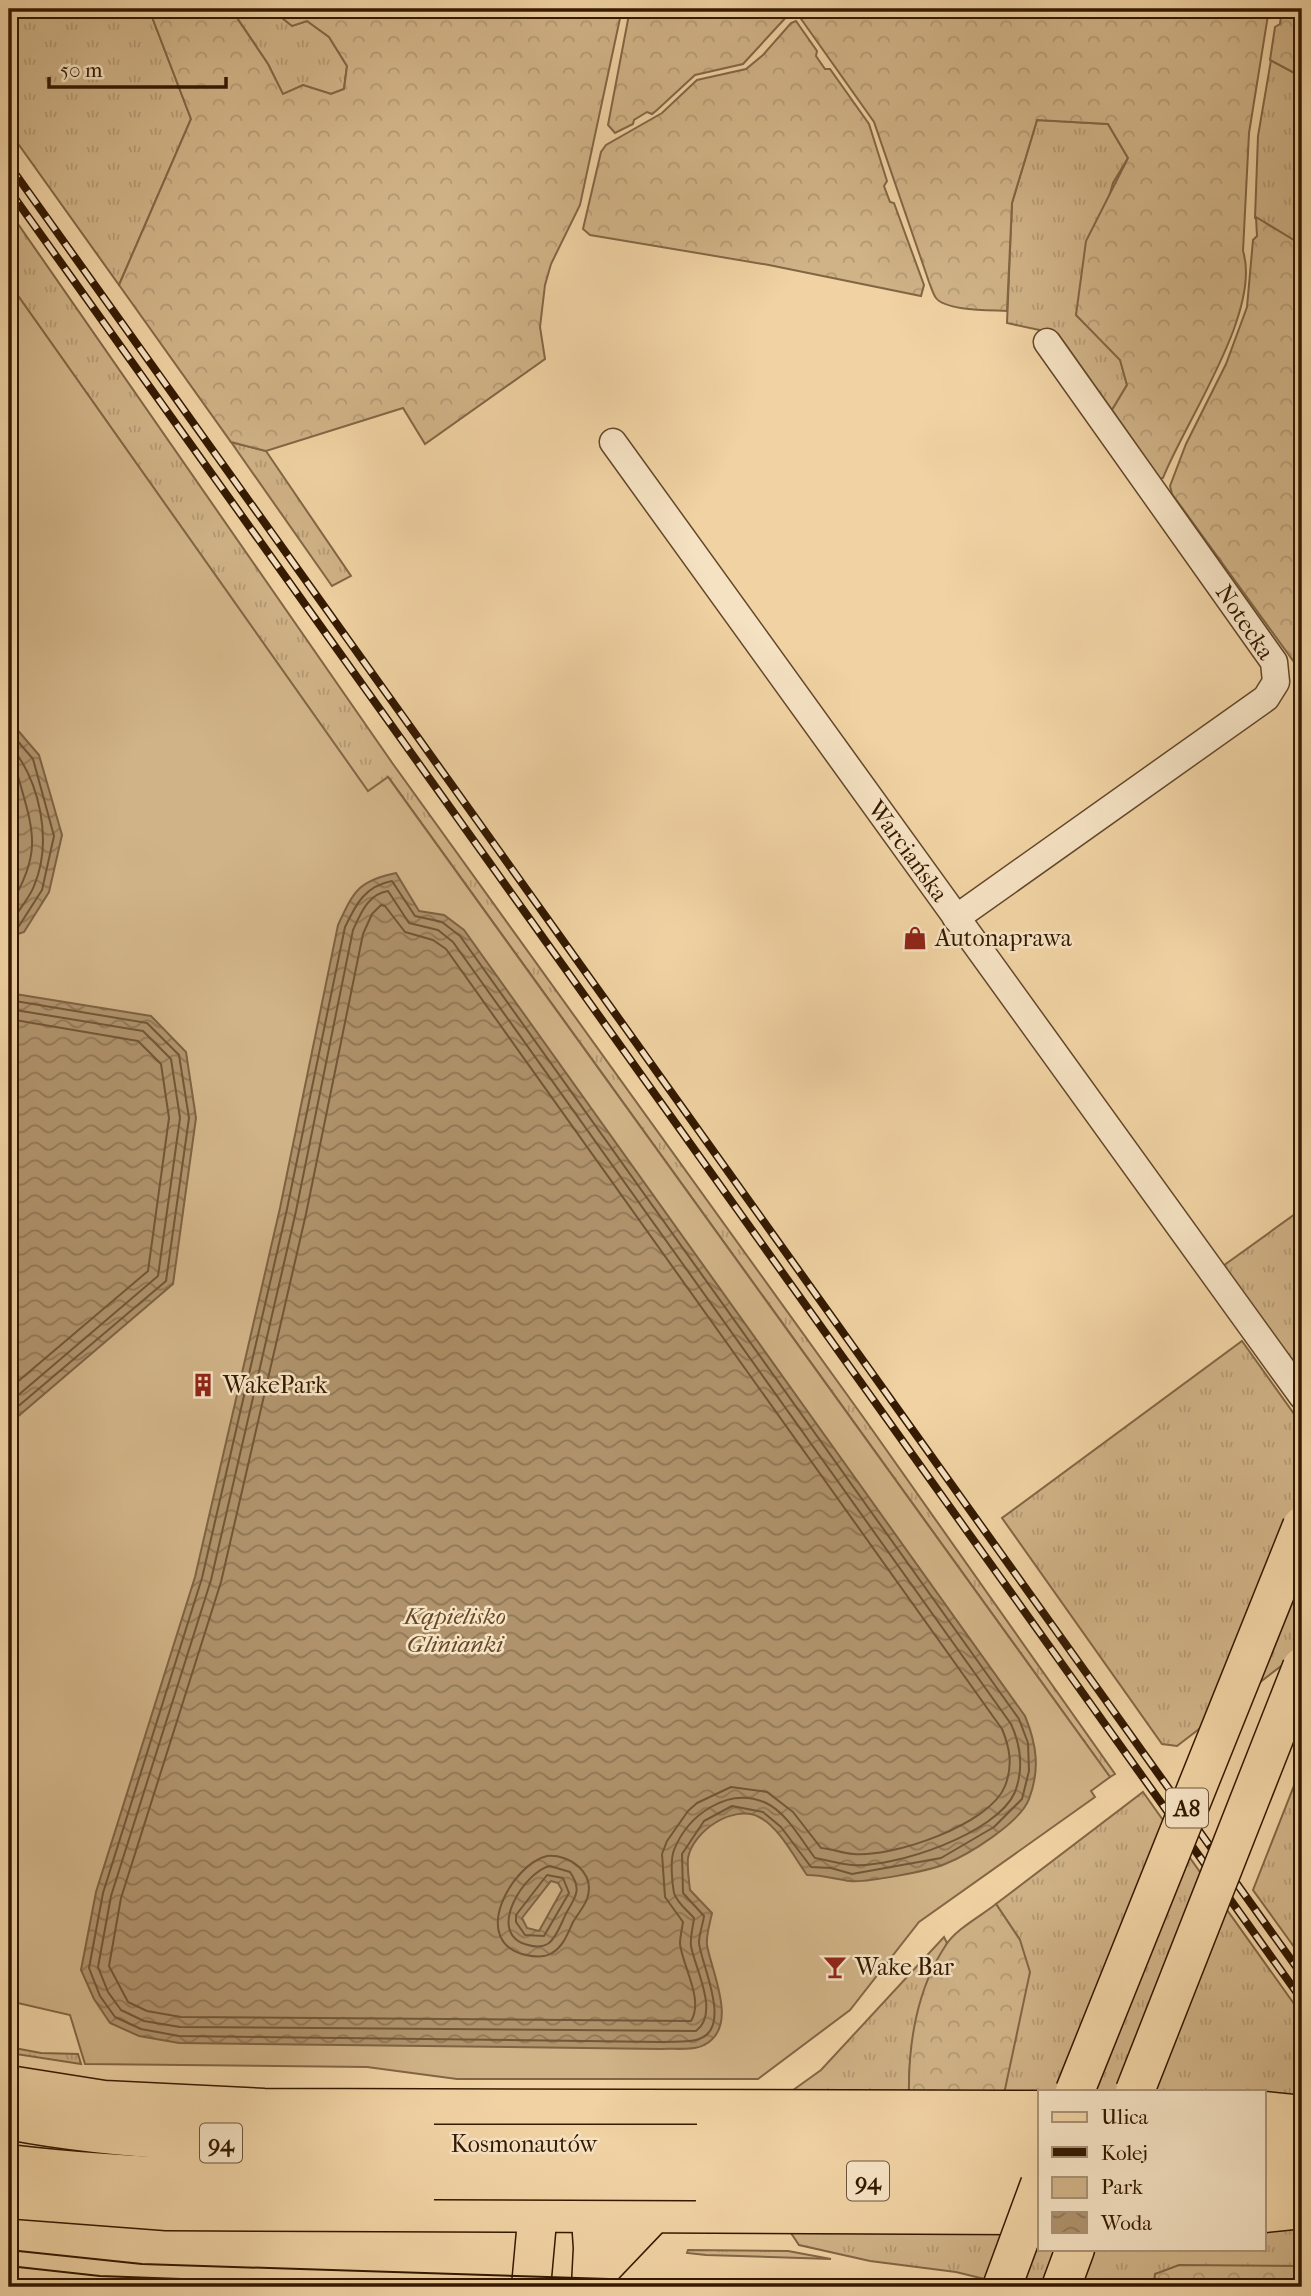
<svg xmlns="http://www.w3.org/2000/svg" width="1311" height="2296" font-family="'IM FELL French Canon',serif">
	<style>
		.grass { fill: url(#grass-tufts); stroke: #826644; stroke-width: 2 }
		.forest { fill: url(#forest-crowns); stroke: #826644; stroke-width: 2 }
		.park { fill: #d0b387; stroke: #826644; stroke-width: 2 }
		.water { fill: url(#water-waves); stroke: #7e6241; stroke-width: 2; fill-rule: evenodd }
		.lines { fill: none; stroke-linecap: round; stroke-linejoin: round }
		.shore { stroke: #725636; stroke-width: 2 }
		.minor-casing { stroke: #634729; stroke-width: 29 }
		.primary-casing { stroke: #341900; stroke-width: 41 }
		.motorway-casing { stroke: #341900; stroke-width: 41 }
		.minor { stroke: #f5e2c3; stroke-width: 26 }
		.primary { stroke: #f0d2a3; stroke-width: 38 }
		.motorway { stroke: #f0d2a3; stroke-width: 38 }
		.tram { stroke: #341900; stroke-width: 2 }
		.rail-casing { stroke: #341900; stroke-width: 8 }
		.rail { stroke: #f5e2c3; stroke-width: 5; stroke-dasharray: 16; stroke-linecap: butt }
		.primary-bridge-casing { stroke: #341900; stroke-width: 41; stroke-linecap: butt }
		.motorway-bridge-casing { stroke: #341900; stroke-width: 41; stroke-linecap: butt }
		.primary-bridge { stroke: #f0d2a3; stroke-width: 38 }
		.motorway-bridge { stroke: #f0d2a3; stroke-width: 38 }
		.labels { text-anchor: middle; stroke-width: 5; stroke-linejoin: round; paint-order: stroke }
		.shield { fill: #f5e2c3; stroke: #6e553a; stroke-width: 2 }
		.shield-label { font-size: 23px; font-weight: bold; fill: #341900 }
		.street-label { font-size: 24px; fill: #341900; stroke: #f5e2c3 }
		.poi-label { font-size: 24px; fill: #341900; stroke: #f5e2c3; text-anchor: start }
		.park-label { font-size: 24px; font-style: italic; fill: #634728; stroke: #f5e2c3 }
	</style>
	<defs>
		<pattern id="grass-tufts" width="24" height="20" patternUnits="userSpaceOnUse" patternTransform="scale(1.75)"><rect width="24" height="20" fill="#d0b387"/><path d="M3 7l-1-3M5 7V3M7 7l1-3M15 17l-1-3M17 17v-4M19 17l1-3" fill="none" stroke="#b39973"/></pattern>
		<pattern id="forest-crowns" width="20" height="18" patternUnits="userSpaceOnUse" patternTransform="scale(1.75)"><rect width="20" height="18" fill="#d0b387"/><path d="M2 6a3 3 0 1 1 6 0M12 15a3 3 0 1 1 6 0" fill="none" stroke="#b39973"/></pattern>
		<pattern id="water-waves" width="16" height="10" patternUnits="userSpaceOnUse" patternTransform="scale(1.75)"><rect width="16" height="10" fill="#b0936c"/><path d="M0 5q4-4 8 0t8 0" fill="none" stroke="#907756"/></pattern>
	</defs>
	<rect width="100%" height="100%" fill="#f0d2a3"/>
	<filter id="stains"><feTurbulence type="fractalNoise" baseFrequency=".00286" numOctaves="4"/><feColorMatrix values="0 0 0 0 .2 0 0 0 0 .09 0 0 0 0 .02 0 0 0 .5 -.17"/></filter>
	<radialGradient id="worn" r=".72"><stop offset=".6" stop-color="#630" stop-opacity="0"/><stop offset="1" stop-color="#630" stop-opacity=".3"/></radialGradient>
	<g class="grass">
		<path d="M 9,9 L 149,9 L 191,119 L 119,285 L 9,131 Z"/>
		<path d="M 231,9 L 271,9 L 292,26 L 307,21 L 329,37 L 347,66 L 344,89 L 331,94 L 303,85 L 283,95 L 268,64 Z"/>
		<path d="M 1271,60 L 1302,77 L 1302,245 L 1255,218 L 1258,136 Z"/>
		<path d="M 1037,120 L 1108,124 L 1128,158 L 1113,183 L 1076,315 L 1120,359 L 1127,385 L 1112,410 L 1058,334 L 1007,323 L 1012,203 Z"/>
		<path d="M 9,211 L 393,764 L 866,1421 L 1115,1774 L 1110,1777 L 389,778 L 368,792 L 9,283 Z"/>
		<path d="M 231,442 L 266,451 L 351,576 L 332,586 Z"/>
		<path d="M 1302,1209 L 1302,1376 L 1223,1266 Z"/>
		<path d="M 1242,1341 L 1302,1425 L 1302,1650 L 1177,1746 L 1162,1744 L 1002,1518 Z"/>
		<path d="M 1297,1778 L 1302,1781 L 1302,1958 L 1253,1890 Z"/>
		<path d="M 1143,1792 L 1302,2015 L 1302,2096 L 1264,2096 L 1264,2091 L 1004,2094 L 1020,1940 L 996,1904 Z"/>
		<path d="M 944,1937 L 947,1943 C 921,1996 908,2035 909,2095 L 789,2093 L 821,2070 Z"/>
		<path d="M 9,2047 L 41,2053 L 78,2054 L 81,2064 L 9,2053 Z"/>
		<path d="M 1302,2228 L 1302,2266 L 1155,2274 L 1154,2287 L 1017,2287 L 956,2272 L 870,2261 L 799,2245 L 791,2233 L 1040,2231 L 1040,2249 L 1264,2249 L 1264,2231 Z"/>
		<path d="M 688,2250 L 788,2251 L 831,2259 L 706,2255 L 687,2253 Z"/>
	</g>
	<g class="forest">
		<path d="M 149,9 L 231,9 L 268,64 L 283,94 L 303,85 L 331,94 L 344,89 L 347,66 L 329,37 L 307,21 L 292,26 L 271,9 L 622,9 L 580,205 L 551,264 L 545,285 L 540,327 L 545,359 L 425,444 L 403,408 L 266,451 L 231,442 L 119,285 L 191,119 Z"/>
		<path d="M 630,9 L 786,9 L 789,14 L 743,64 L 695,75 L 657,110 L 652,114 L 647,112 L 634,120 L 633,124 L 615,133 L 608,125 Z"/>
		<path d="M 803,9 L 1269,9 L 1249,133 L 1243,251 C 1262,311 1186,420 1163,478 L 1160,479 L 1112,410 L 1127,385 L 1120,360 L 1076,315 L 1086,241 L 1128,158 L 1108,124 L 1037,120 L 1012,203 L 1007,311 C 991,310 946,311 936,298 C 933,294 931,287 929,282 L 874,122 L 799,16 Z"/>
		<path d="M 1282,9 L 1302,9 L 1302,77 L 1270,60 L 1275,27 L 1280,24 Z"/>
		<path d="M 796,21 L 817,51 L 816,56 L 825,69 L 830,69 L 869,124 L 887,181 L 884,186 L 890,202 L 894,203 L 924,285 L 921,296 L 769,265 L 590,235 L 583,229 L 601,152 L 606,145 L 662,113 L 697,80 L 746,69 L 763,55 L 791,23 Z"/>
		<path d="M 1256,217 L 1302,245 L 1302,673 L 1172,494 L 1170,486 L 1186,444 L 1226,364 L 1247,307 L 1253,240 L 1257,236 Z"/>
		<path d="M 996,1904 L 1020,1940 L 1030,1972 L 1004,2094 L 909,2095 C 908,2044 917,1988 946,1945 C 956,1929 981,1916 996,1904 Z"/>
		<path d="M 1179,2265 L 1302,2266 L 1302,2287 L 1154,2287 L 1155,2274 Z"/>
	</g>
	<path class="park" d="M 9,283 L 368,791 L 388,777 L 1110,1777 L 1091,1791 L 1095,1797 L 919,1922 L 850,2010 L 758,2079 L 457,2079 L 367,2067 L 85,2064 L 70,2015 L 9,2001 Z"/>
	<g class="water">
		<path d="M 9,720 L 39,755 L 62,835 L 49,892 L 24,932 L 9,937 Z"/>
		<path d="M 396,873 L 419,911 L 444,915 L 464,930 L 1025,1716 C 1037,1745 1040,1770 1029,1799 C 1020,1823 968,1855 945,1864 C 929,1871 865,1883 850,1881 C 835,1879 823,1875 807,1875 C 794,1857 779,1827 759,1817 C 733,1804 693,1831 688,1858 C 687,1868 689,1880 690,1890 L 712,1913 C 710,1923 706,1935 707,1945 C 711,1971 740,2027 704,2045 C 694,2051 673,2048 661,2049 L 179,2043 L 139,2036 L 110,2023 L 94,1999 L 81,1970 L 96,1892 L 195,1577 L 280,1208 L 338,925 C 354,891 358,881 396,873 ZM 551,1881 L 558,1883 L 562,1890 L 539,1931 L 527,1928 L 522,1918 Z"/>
		<path d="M 9,993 L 151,1016 L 186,1052 L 196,1118 L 173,1284 L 9,1424 Z"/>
	</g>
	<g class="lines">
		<g class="shore">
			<path d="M 9,731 L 33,759 L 54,836 L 42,890 L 19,926 L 9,930"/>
			<path d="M 9,744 C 40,780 53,841 34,886 C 30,897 20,908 14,918 L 9,921"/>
			<path d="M 9,760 L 16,769 C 32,828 45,850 9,907"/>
			<path d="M 392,881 L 415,916 L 442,922 L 460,936 L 1019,1719 L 1028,1743 L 1029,1771 L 1022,1799 L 994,1827 L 941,1858 L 852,1874 L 831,1868 L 811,1867 L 781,1827 L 763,1812 L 732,1806 L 704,1821 L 682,1854 L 683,1893 L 704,1916 C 703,1924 699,1934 699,1943 C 701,1964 733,2028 699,2039 C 689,2043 672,2041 661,2042 L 179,2036 L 141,2029 L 115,2017 L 100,1996 L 89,1968 L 103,1893 L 202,1578 L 287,1209 L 345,927 C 356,904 365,886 392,881 Z"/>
			<path d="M 388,891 L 409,923 L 438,930 L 453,942 L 1011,1724 C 1021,1746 1024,1768 1015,1792 C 997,1834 894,1868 852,1865 C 840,1864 827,1860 815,1858 C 801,1840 787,1812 764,1802 C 727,1787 688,1815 674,1850 C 670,1860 672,1883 674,1893 C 677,1903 688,1911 694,1918 C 693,1927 690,1937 691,1946 C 695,1969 720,2013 696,2031 L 180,2027 L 144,2021 L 121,2010 L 108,1992 L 98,1967 L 111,1896 L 211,1580 L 296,1211 L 353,930 C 361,913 368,894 388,891 Z"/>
			<path d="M 381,905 L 385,906 L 405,932 L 433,940 L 446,949 L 1002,1729 C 1010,1748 1013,1766 1005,1786 C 990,1825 891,1858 853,1854 C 842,1853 832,1849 821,1848 L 793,1812 L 767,1792 L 731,1787 L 697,1803 L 688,1811 L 667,1841 L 662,1854 L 665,1897 L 683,1922 C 682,1929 680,1937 680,1944 C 683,1967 704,2000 691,2021 L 181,2017 L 147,2011 L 128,2002 L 109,1966 L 121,1898 L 221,1582 L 306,1214 L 363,934 L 372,914 Z"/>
			<path d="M 9,1000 L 147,1023 L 179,1055 L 189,1118 L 166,1281 L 9,1414"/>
			<path d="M 9,1009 L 143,1031 L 171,1059 L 180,1118 L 158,1276 L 9,1403"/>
			<path d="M 9,1019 L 138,1041 L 161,1064 L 169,1118 L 148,1271 L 9,1389"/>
			<path d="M 547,1856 C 570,1854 596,1873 587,1899 C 584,1907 577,1915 573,1922 C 568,1933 563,1947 552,1953 C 544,1958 535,1957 526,1955 C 468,1942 512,1864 547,1856 Z"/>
			<path d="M 550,1866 L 570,1872 C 581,1888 577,1895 568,1910 C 562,1920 558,1936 549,1943 C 542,1948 535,1947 528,1945 C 484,1934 525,1871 550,1866 Z"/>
			<path d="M 547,1875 L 563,1878 L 569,1893 L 544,1936 L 525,1935 L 516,1922 L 516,1915 Z"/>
		</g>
		<g class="minor-casing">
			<g id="minor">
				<path d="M 613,442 L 1302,1396"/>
				<path d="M 956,918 L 1266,698 L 1276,682 L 1274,662 L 1047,342"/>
			</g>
		</g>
		<g class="primary-casing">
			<g id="primary">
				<path d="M 9,2085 L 104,2100 L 264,2108 L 1040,2110"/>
				<path d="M 1264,2111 L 1302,2115"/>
				<path d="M 9,2120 C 149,2147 292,2143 434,2144"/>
				<path d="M 697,2144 L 1040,2145"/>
				<path d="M 1264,2145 L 1302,2145"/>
				<path d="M 9,2164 C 151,2181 292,2180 434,2180"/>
				<path d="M 696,2181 L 1040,2181"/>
				<path d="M 1264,2181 L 1302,2181"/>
				<path d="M 589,2189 L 593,2248 L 591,2287"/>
				<path d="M 9,2199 L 167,2211 L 1040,2215"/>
				<path d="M 1264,2213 L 1302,2209"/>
				<path d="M 592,2278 L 653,2214"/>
				<path d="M 531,2287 L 540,2188"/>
			</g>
		</g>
		<g class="motorway-casing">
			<path id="motorway" d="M 1061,2287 L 1075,2249"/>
		</g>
		<use href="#minor" class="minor"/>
		<use href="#primary" class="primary"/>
		<use href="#motorway" class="motorway"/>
		<g class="tram">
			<path d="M 9,2250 L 142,2264 L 860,2287"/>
			<path d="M 9,2266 L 100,2276 L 399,2287"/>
		</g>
		<g class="rail-casing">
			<g id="rail">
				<path d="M 9,165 L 1302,1975"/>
				<path d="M 9,190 L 1302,2000"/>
			</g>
		</g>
		<use href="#rail" class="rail"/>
		<g class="primary-bridge-casing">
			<g id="primary-bridge">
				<path d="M 434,2144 L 697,2144"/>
				<path d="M 434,2180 L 696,2181"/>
			</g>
		</g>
		<g class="motorway-bridge-casing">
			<g id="motorway-bridge">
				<path d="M 1075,2091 L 1302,1526"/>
				<path d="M 1135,2091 L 1302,1667"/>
				<path d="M 1002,2287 L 1040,2184"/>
			</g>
		</g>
		<use href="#primary-bridge" class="primary-bridge"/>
		<use href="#motorway-bridge" class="motorway-bridge"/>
	</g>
	<defs>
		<g id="shop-bare" transform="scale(1.89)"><path d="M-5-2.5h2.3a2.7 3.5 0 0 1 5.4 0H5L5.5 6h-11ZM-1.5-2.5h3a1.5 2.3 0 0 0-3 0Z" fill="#8f2418" stroke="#f5e2c3" stroke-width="2.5" paint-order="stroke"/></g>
		<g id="building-bare" transform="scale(1.89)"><path d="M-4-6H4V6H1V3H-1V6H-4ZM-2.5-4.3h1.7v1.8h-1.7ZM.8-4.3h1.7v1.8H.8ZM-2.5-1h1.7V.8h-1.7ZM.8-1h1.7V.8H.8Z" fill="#8f2418" stroke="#f5e2c3" stroke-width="2.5" paint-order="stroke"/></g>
		<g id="bar-bare" transform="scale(1.89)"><path d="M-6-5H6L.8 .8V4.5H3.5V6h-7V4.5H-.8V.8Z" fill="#8f2418" stroke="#f5e2c3" stroke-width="2.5" paint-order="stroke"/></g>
	</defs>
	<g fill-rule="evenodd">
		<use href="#shop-bare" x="915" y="938"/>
		<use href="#building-bare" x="203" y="1385"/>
		<use href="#bar-bare" x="835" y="1967"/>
	</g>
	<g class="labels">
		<g class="shield">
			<rect x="1166" y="1788.5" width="42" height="39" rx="5"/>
			<rect x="200" y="2123.5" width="42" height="39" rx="5"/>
			<rect x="847" y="2161.5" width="42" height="39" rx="5"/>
		</g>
		<g class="shield-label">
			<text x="1187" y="1816">A8</text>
			<text x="221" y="2151">94</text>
			<text x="868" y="2189">94</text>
		</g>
		<g class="street-label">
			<text transform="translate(1245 622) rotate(56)" y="8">Notecka</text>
			<text transform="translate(908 851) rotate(54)" y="8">Warciańska</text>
			<text x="524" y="2152">Kosmonautów</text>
		</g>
		<g class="poi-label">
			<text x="935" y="946">Autonaprawa</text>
			<text x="223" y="1393">WakePark</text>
			<text x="855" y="1975">Wake Bar</text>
		</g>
		<g class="park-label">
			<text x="455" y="1624">Kąpielisko<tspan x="455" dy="28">Glinianki</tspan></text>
		</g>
	</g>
	<rect width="1311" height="2296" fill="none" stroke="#f0d2a3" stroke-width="35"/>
	<rect x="10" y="10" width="1290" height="2275" fill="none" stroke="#341900" stroke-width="3.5"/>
	<rect x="18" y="18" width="1276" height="2261" fill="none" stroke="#341900" stroke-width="2"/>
	<rect x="1038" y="2090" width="228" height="161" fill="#f5e2c3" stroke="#a89275" stroke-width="2"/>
	<rect x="1052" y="2112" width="35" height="10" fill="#f0d2a3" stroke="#a89275" stroke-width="2"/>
	<text x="1101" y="2124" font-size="21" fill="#341900">Ulica</text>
	<rect x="1052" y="2147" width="35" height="10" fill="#341900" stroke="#a89275" stroke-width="2"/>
	<text x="1101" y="2160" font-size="21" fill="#341900">Kolej</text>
	<rect x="1052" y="2177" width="35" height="21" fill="#d0b387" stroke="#a89275" stroke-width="2"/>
	<text x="1101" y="2194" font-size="21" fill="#341900">Park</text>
	<rect x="1052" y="2212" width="35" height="21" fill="url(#water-waves)" stroke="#a89275" stroke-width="2"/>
	<text x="1101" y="2230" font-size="21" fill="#341900">Woda</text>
	<path d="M49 77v10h177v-10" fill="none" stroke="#341900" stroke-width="3.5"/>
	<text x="60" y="77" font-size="21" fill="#341900" stroke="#f5e2c3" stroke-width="5" paint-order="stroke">50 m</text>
	<rect width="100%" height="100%" filter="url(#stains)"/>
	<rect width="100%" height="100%" fill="url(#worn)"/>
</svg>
